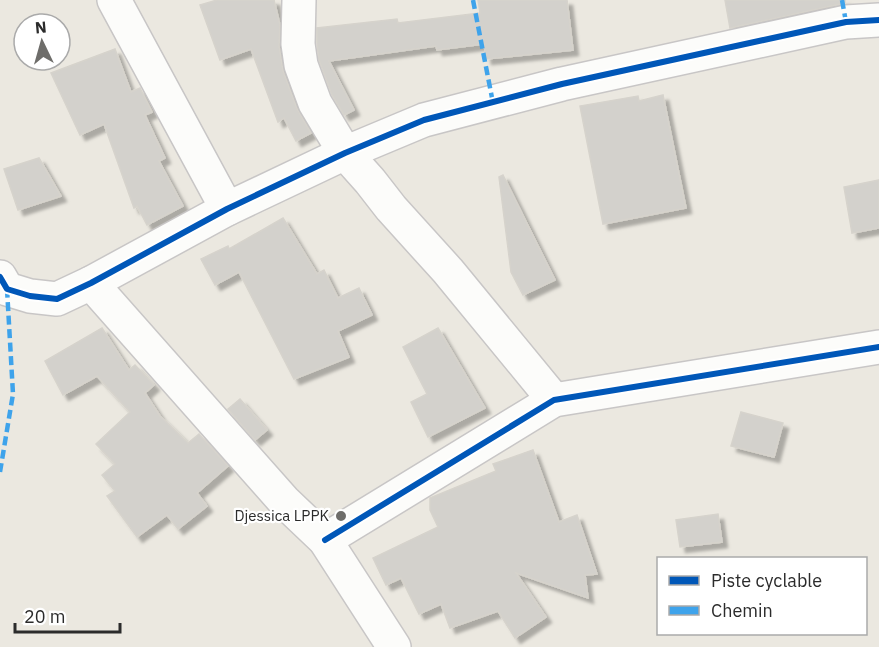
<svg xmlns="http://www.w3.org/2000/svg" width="879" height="647" font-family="'IBM Plex Sans',sans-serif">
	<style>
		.building { fill: #d3d1cc; stroke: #d6d3cc; stroke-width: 1.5; filter: url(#shadow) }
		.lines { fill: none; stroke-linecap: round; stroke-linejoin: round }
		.minor-casing { stroke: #c8c6c6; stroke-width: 36 }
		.minor { stroke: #fcfcfa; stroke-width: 33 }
		.quiet { stroke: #3ea3eb; stroke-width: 4.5; stroke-dasharray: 9 4.5; stroke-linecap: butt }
		.cycleway-casing { stroke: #fff; stroke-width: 10 }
		.cycleway { stroke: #0057b8; stroke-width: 6 }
		.poi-dot { fill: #6e6d6a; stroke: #fff; stroke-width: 2 }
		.labels { text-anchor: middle; stroke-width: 4.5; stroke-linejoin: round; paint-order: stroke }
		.poi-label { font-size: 15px; fill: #2b2b2b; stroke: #fff; text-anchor: end }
	</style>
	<defs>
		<filter id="shadow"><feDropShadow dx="5.5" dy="5.5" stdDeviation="1.5" flood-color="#0004"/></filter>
	</defs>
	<rect width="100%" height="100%" fill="#ebe8e0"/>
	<g class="building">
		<path d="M 217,0 L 274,0 L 280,25 L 279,46 L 283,71 L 297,109 L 311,133 L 296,141 L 284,118 L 278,122 L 251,49 L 220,60 L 200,5 Z"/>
		<path d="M 478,0 L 567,0 L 573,50 L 486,59 L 484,44 L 437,50 L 436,46 L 329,61 L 354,110 L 344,115 L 332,95 L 319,60 L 317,43 L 317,28 L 397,19 L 398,23 L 480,13 Z"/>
		<path d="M 725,0 L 845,0 L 845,3 L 730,28 Z"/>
		<path d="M 115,49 L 131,92 L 140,88 L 152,112 L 145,115 L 165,158 L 159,161 L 183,206 L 147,225 L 137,206 L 134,208 L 104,124 L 80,135 L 51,73 Z"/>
		<path d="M 663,95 L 686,208 L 603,224 L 580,106 L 638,96 L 639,101 Z"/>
		<path d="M 39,158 L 61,196 L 18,210 L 4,169 Z"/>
		<path d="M 503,175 L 555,280 L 523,295 L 511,272 L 499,177 Z"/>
		<path d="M 879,180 L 879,228 L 852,233 L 844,187 Z"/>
		<path d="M 283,218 L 317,274 L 324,270 L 338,298 L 359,288 L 372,315 L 338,331 L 349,357 L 294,379 L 239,272 L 215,285 L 201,259 L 228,246 L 229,249 Z"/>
		<path d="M 102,328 L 129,370 L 135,365 L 154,385 L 145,393 L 160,416 L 188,443 L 199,434 L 228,466 L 197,493 L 207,506 L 178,529 L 167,515 L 137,537 L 107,496 L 115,491 L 102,475 L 115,464 L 96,444 L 130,412 L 97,376 L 63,395 L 45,361 Z"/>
		<path d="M 438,328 L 485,408 L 428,437 L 411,402 L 427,394 L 403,347 Z"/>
		<path d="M 240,399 L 267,430 L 255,440 L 228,409 Z"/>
		<path d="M 741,412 L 783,423 L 774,457 L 731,446 Z"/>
		<path d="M 533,450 L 559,522 L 577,515 L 597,574 L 585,575 L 588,598 L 516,573 L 546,617 L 515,638 L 498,611 L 450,628 L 441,604 L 419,614 L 401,578 L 386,585 L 373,558 L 438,527 L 430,510 L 430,498 L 496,471 L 493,464 Z"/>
		<path d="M 718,514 L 722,542 L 680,547 L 676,520 Z"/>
	</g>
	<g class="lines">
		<g class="minor-casing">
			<g id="minor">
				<path d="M 114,0 L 227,209"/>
				<path d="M 299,0 L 298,44 L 301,65 L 315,103 L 345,153 L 370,181 L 391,208 L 448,271 L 554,400"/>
				<path d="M 0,277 L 7,289 L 30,296 L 57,299 L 91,283 L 227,209 L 345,153 L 424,120 L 562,84 L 846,22 L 879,20"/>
				<path d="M 91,283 L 284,501 L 325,540 L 394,647"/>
				<path d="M 325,540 L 554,400 L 879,347"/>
			</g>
		</g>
		<use href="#minor" class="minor"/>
		<g class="quiet">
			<path d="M 473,0 L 493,103"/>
			<path d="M 842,0 L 846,22"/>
			<path d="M 0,472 L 13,394 L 7,289"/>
		</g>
		<g class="cycleway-casing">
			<g id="cycleway">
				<path d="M 0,277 L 7,289 L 30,296 L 57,299 L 91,283 L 227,209 L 345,153 L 424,120 L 562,84 L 846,22 L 879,20"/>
				<path d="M 325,540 L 554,400 L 879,347"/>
			</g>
		</g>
		<use href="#cycleway" class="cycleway"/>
	</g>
	<circle class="poi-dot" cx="341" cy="516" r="6"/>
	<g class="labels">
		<g class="poi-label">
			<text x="329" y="521">Djessica LPPK</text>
		</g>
	</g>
	<rect x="657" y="557" width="210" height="78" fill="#ffffff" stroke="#aaaaaa" stroke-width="1.5"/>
	<rect x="669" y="576" width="30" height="9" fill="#0057b8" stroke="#aaaaaa" stroke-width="1.5"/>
	<text x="711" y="587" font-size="18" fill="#2b2b2b">Piste cyclable</text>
	<rect x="669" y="606" width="30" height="9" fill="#3ea3eb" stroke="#aaaaaa" stroke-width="1.5"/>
	<text x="711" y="617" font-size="18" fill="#2b2b2b">Chemin</text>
	<g transform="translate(42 42) rotate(355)"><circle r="28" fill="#ffffff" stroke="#aaaaaa" stroke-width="1.5"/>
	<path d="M0-4.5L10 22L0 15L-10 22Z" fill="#6e6d6a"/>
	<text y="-9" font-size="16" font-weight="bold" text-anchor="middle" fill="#2b2b2b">N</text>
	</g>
	<path d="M15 623v9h105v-9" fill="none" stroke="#2b2b2b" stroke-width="3"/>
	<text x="24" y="623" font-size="18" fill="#2b2b2b" stroke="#ffffff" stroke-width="4.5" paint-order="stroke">20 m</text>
</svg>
